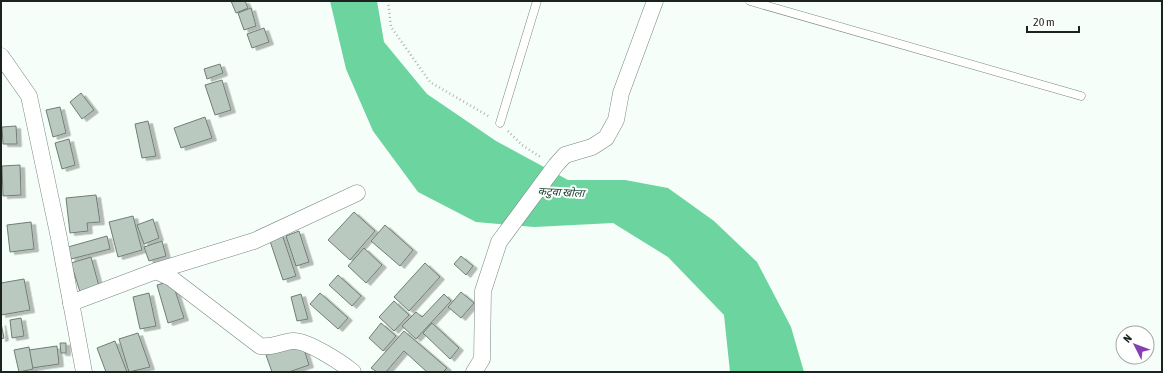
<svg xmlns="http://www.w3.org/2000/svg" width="1163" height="373" font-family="'Asap Condensed','Noto Sans Devanagari',sans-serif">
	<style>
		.water { fill: #6cd49f }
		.building { fill: #b9c9bf; stroke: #6f7e75; filter: url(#shadow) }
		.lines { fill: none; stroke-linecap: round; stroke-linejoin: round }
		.service-casing { stroke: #78877e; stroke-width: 9 }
		.minor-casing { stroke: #78877e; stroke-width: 17 }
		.path { stroke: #adb5b0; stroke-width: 2.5; stroke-dasharray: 1 3; stroke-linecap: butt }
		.service { stroke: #fff; stroke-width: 8 }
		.minor { stroke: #fff; stroke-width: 16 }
		.labels { text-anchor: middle; stroke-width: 4; stroke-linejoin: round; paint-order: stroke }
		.water-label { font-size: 11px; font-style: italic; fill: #113e29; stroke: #fff }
	</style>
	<defs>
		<filter id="shadow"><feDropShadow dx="4.5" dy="2.5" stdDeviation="0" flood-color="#0004"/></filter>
	</defs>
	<rect width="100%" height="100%" fill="#f5fef8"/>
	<path class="water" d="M 330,1 L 377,1 L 384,42 L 427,94 L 496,141 L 568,180 L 625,180 L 668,188 L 714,221 L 757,262 L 791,327 L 804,372 L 730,372 L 724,315 L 668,257 L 613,223 L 534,227 L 476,222 L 418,192 L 373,131 L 346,69 Z"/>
	<g class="building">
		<path d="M 231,1 L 245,1 L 248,8 L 236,13 Z"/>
		<path d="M 251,8 L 256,26 L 244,30 L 238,13 Z"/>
		<path d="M 264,28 L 269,42 L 252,48 L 247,34 Z"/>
		<path d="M 220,64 L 223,73 L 207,79 L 204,69 Z"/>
		<path d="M 222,80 L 231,110 L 215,115 L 205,85 Z"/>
		<path d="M 81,93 L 94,110 L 82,119 L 70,102 Z"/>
		<path d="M 60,107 L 66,133 L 53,137 L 46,110 Z"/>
		<path d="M 205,117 L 212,138 L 181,148 L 174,128 Z"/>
		<path d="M 148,121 L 156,156 L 142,158 L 135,124 Z"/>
		<path d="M 16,126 L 17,144 L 3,144 L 2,127 Z"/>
		<path d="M 69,139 L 75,165 L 62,169 L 55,143 Z"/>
		<path d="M 20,165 L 21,195 L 3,196 L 2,166 Z"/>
		<path d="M 96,195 L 100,222 L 87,223 L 88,231 L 70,233 L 66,198 Z"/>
		<path d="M 354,212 L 375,231 L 350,260 L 328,240 Z"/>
		<path d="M 133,216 L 142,250 L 118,257 L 109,222 Z"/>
		<path d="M 153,219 L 159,238 L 144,244 L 137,225 Z"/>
		<path d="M 31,222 L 34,249 L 10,252 L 7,225 Z"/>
		<path d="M 385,225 L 413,250 L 400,266 L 371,241 Z"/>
		<path d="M 299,231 L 309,262 L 296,266 L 286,236 Z"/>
		<path d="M 282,234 L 296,276 L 283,280 L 269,238 Z"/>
		<path d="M 107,236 L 110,249 L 71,259 L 68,247 Z"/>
		<path d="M 162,241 L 166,256 L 149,261 L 144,247 Z"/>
		<path d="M 364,248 L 382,265 L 366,283 L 348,266 Z"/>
		<path d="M 461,256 L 473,266 L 466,275 L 454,264 Z"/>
		<path d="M 91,257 L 99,286 L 80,292 L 71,263 Z"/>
		<path d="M 425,263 L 440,277 L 409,311 L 394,297 Z"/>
		<path d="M 338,275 L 361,296 L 352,306 L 329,285 Z"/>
		<path d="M 24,279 L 30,310 L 1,315 L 1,283 Z"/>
		<path d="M 172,281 L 184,318 L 168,323 L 157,285 Z"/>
		<path d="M 461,292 L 474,303 L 461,318 L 448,307 Z"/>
		<path d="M 149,293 L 156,326 L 140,329 L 133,297 Z"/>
		<path d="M 320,293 L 348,318 L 338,329 L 310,304 Z"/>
		<path d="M 301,294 L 308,319 L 297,321 L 291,297 Z"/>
		<path d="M 444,294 L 451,301 L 416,339 L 402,326 L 416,312 L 422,317 Z"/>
		<path d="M 394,301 L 409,315 L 394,331 L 379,317 Z"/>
		<path d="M 21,318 L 24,336 L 12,338 L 10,320 Z"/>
		<path d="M 1,323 L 4,338 L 1,339 Z"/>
		<path d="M 381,323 L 396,336 L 383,351 L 369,338 Z"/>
		<path d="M 432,323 L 459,348 L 450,359 L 423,333 Z"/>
		<path d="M 404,331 L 447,368 L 443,372 L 427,372 L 404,351 L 386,372 L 377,372 L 371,368 Z"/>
		<path d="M 138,333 L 150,367 L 129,372 L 119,339 Z"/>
		<path d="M 115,341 L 127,372 L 106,372 L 97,348 Z"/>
		<path d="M 60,343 L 66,343 L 66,353 L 61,353 Z"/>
		<path d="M 302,343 L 309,365 L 289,372 L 272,372 L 266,355 Z"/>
		<path d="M 57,346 L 59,364 L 32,368 L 29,350 Z"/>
		<path d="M 29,347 L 33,369 L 19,372 L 14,350 Z"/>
	</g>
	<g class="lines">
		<g class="service-casing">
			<g id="service">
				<path d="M 750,1 L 1081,96"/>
				<path d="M 500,123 L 537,1"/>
			</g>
		</g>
		<g class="minor-casing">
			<g id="minor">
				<path d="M 1,56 L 29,96 L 59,238 L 84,372"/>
				<path d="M 156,271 L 171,278 L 260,346 C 273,348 281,342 293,341 C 307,340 342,363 353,372"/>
				<path d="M 71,303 L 156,271 L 254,241 L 357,193"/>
				<path d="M 474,372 L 482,359 L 483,291 L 499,242 L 556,165 L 565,155 L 592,147 L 606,138 L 616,120 L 621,93 L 655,1"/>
			</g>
		</g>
		<g class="path">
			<path d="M 388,1 L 391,27 L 430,82 L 490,117"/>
			<path d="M 508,131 L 522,145 L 542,158"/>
		</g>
		<use href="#service" class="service"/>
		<use href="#minor" class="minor"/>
	</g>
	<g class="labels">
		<g class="water-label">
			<text transform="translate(561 192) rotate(3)" y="4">कटुवा खोला</text>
		</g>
	</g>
	<rect width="1163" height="373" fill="none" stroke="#1c221f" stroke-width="4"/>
	<g transform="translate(1135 345) rotate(312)"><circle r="19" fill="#ffffff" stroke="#a4a7a5"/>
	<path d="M0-3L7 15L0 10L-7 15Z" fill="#863fb3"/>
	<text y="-6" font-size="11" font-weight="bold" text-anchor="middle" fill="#1c221f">N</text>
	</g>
	<path d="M1027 26v6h52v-6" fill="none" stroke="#1c221f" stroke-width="2"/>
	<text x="1033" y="26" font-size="12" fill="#1c221f" stroke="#ffffff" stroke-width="3" paint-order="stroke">20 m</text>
</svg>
